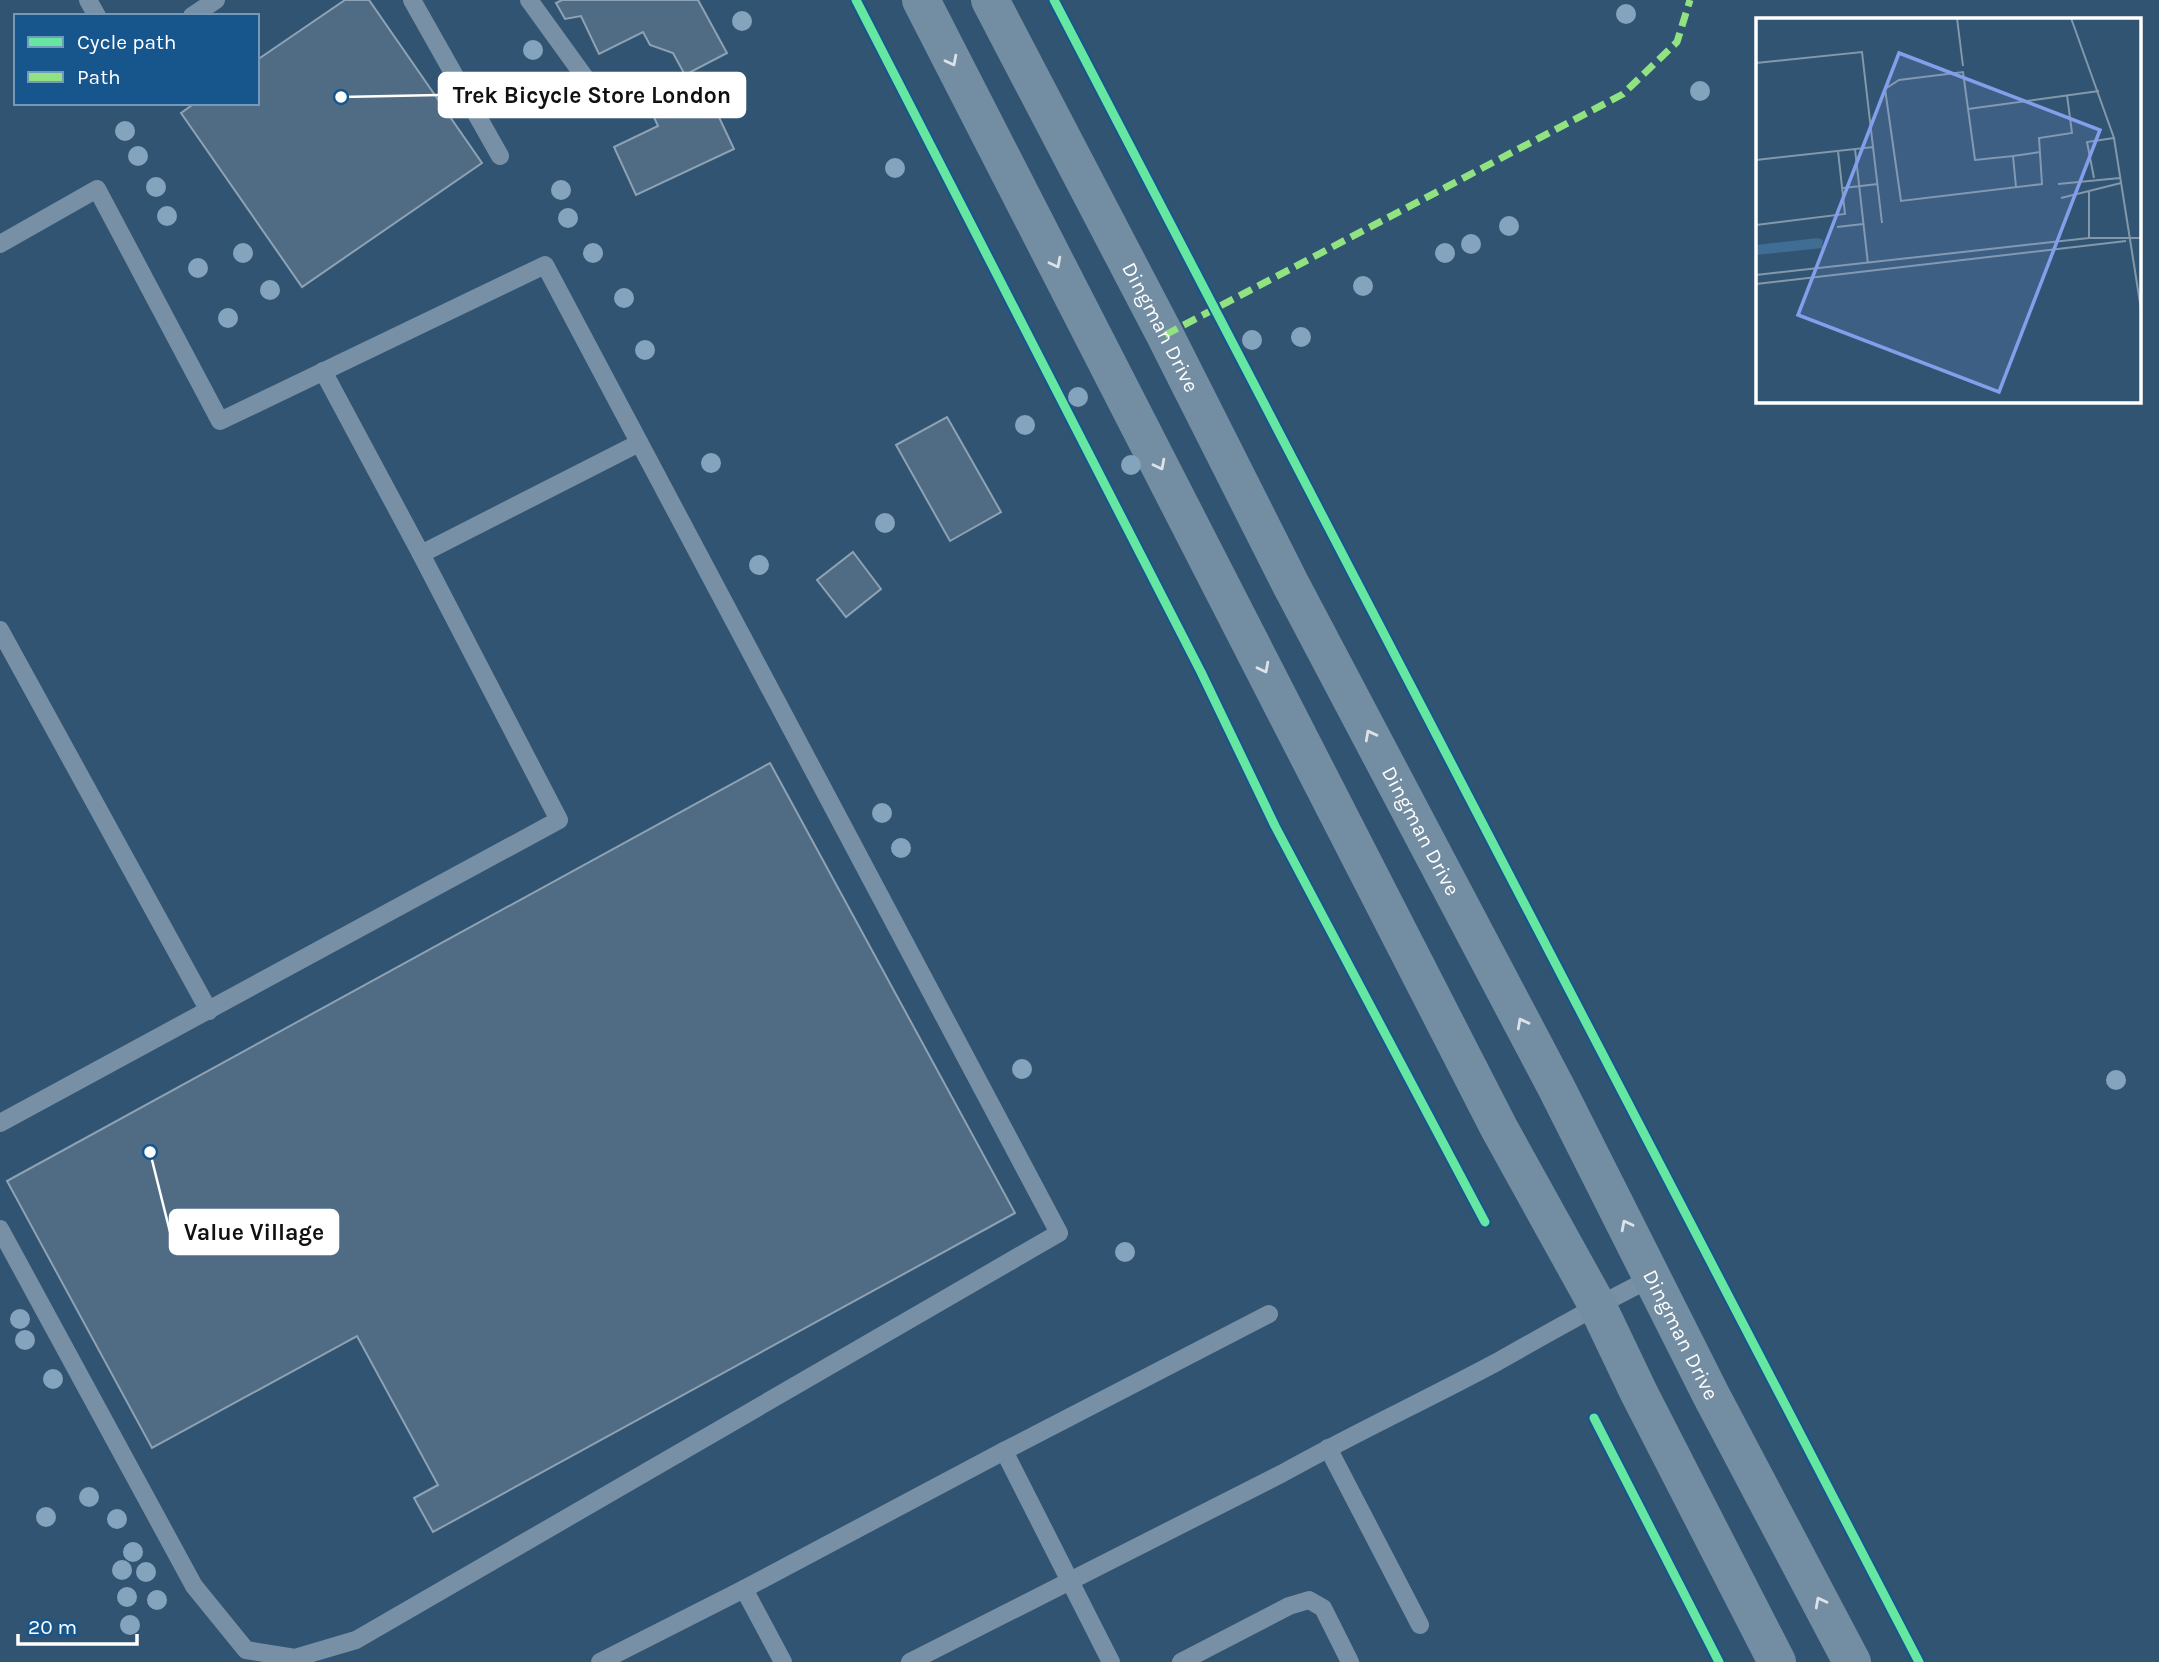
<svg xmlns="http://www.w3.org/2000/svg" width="2159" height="1662" font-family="Karla,sans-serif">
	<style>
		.building { fill: #506c84; stroke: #8da2b4; stroke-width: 2 }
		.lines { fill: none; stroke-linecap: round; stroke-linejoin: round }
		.lane { stroke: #7890a6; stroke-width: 18 }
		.secondary { stroke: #738da2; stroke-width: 38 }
		.quiet { stroke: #91e382; stroke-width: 7; stroke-dasharray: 14 7; stroke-linecap: butt }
		.cycleway-casing { stroke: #16568d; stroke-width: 13 }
		.cycleway { stroke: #66e7a1; stroke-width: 9 }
		.tree { fill: #84a3bd }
		.oneway { stroke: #dce2e8 }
		.labels { text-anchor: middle; stroke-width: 6; stroke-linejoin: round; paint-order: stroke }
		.street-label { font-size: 21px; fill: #fff; stroke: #16568d }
		.inset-road { fill: none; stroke: #8398aa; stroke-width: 2 }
		.view { fill: #839eea; fill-opacity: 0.15; stroke: #839eea; stroke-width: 3.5 }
		.inset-edge { fill: none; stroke: #fff; stroke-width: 3.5 }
		.leader { fill: none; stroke: #fff; stroke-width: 2.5 }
		.callout-dot { fill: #fff; stroke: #16568d; stroke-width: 2.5 }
		.callout { fill: #fff; stroke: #fff; stroke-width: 2.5 }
		.callout-label { font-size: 23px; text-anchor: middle; font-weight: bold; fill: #111 }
	</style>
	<rect width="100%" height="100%" fill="#315472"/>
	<g class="building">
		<path d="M 345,0 L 369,0 L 482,163 L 302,287 L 181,113 L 195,103 L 257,103 L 257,60 Z"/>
		<path d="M 562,0 L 698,0 L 727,53 L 685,75 L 673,53 L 650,45 L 643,32 L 599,54 L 581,16 L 565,19 L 556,3 Z"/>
		<path d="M 701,79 L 734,149 L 636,195 L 614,147 L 658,126 L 648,104 Z"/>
		<path d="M 947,417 L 1001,512 L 950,541 L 896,445 Z"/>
		<path d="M 853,552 L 881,589 L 846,617 L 817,580 Z"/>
		<path d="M 770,763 L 1015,1213 L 433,1532 L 414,1498 L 438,1485 L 357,1336 L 152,1448 L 7,1181 Z"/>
	</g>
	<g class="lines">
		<g class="lane">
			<path d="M 88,0 L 97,16"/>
			<path d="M 412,0 L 500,156"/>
			<path d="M 529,0 L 594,90"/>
			<path d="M 192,16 L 216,0"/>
			<path d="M 0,244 L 97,189 L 220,421 L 545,265 L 1059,1233 L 356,1640 L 295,1658 L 246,1650 L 194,1586 L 0,1229"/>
			<path d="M 323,371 L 421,554"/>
			<path d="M 0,630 L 209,1011"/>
			<path d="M 0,1123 L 559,820 L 421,554 L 639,443"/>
			<path d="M 1328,1448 L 1420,1625"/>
			<path d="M 1004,1451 L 1111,1662"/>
			<path d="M 600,1662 L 744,1589"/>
			<path d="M 783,1662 L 744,1589 L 1004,1451 L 1269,1314"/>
			<path d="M 910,1662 L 1283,1473 C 1353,1434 1426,1400 1497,1362 C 1548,1333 1599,1304 1652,1278"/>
			<path d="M 1181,1662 L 1289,1606 L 1309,1600 L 1323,1608 L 1350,1662"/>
		</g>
		<g class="secondary">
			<path d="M 921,0 L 1499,1128 L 1597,1305 L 1639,1393 L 1777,1662"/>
			<path id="s1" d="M 990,0 L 1165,335 L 1290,583 L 1556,1087 L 1711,1395 L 1852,1662"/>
		</g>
		<path class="quiet" d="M 1165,335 L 1623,94 L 1677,42 L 1690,0"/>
		<g class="cycleway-casing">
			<g id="cycleway">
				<path d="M 856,0 L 1201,672 L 1275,826 L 1485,1222"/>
				<path d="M 1054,0 L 1919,1662"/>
				<path d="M 1594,1418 L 1719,1662"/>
			</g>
		</g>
		<use href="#cycleway" class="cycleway"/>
	</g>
	<g class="tree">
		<circle cx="1626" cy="14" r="10"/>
		<circle cx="742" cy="21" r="10"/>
		<circle cx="533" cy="50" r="10"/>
		<circle cx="1700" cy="91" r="10"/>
		<circle cx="125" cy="131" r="10"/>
		<circle cx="138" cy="156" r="10"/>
		<circle cx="895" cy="168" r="10"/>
		<circle cx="156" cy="187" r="10"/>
		<circle cx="561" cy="190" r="10"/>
		<circle cx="167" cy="216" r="10"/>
		<circle cx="568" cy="218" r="10"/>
		<circle cx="1509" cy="226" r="10"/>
		<circle cx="1471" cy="244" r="10"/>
		<circle cx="243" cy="253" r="10"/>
		<circle cx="593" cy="253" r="10"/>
		<circle cx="1445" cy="253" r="10"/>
		<circle cx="198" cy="268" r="10"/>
		<circle cx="1363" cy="286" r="10"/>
		<circle cx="270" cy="290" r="10"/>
		<circle cx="624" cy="298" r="10"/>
		<circle cx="228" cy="318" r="10"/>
		<circle cx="1301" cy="337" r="10"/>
		<circle cx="1252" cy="340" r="10"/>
		<circle cx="645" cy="350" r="10"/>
		<circle cx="1078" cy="397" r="10"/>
		<circle cx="1025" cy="425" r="10"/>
		<circle cx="711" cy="463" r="10"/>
		<circle cx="1131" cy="465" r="10"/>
		<circle cx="885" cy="523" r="10"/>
		<circle cx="759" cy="565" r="10"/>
		<circle cx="882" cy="813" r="10"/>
		<circle cx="901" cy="848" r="10"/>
		<circle cx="1022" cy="1069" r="10"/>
		<circle cx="2116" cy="1080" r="10"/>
		<circle cx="1125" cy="1252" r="10"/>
		<circle cx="20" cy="1319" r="10"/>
		<circle cx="25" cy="1340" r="10"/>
		<circle cx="53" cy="1379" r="10"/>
		<circle cx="89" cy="1497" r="10"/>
		<circle cx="46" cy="1517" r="10"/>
		<circle cx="117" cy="1519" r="10"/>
		<circle cx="133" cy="1552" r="10"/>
		<circle cx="122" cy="1570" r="10"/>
		<circle cx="146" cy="1572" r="10"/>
		<circle cx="127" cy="1597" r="10"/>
		<circle cx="157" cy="1600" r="10"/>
		<circle cx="130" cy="1625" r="10"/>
	</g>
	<defs><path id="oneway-chevron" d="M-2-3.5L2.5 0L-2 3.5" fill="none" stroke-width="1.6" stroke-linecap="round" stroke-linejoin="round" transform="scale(1.75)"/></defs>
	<g class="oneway">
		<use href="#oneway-chevron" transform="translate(952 61) rotate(63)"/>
		<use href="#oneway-chevron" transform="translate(1056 263) rotate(63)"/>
		<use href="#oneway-chevron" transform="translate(1160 465) rotate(63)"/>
		<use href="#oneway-chevron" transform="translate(1264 668) rotate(63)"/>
		<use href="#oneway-chevron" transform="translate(1370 735) rotate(-118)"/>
		<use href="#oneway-chevron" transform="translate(1522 1023) rotate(-118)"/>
		<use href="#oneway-chevron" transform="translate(1626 1225) rotate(-117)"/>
		<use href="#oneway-chevron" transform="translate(1820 1602) rotate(-118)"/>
	</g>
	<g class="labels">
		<g class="street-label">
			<text dy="7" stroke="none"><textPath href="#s1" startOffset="369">Dingman Drive</textPath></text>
			<text dy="7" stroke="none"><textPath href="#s1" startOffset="936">Dingman Drive</textPath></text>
			<text dy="7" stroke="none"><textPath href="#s1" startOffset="1503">Dingman Drive</textPath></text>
		</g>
	</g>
	<g transform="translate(1756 18)">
		<rect width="385" height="385" fill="#315472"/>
		<path d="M 62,220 L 67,222 L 66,230 L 0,237 L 0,227 Z" fill="#406d94"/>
		<path class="inset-road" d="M 201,0 L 207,48M 315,0 L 358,120 L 385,291M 0,45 L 106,34 L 117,129M 212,91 L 343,73M 99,131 L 112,246M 257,138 L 284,134M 0,142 L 117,129 L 126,205M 338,160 L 331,124 L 358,120M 302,166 L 364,160M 260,169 L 257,138 L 219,142 L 207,54 L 143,62 L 129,71 L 145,183 L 286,166 L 283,120 L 316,115 L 311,77M 87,170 L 122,166M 305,180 L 365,165M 0,207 L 89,196 L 82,133M 81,209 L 107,206M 333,220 L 333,173M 0,257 L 333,220 L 385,220M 0,266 L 370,223"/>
		<path class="view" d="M 143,35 L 344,112 L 243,374 L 42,297 Z"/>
		<rect width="385" height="385" class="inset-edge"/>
	</g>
	<path class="leader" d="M341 97L439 95M150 1152L170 1232"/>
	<g class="callout-dot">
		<circle cx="341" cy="97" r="7"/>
		<circle cx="150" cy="1152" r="7"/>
	</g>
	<g class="callout">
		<rect x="439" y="73" width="306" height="44" rx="7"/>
		<rect x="170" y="1210" width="168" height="44" rx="7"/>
	</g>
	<g class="callout-label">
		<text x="592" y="103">Trek Bicycle Store London</text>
		<text x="254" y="1240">Value Village</text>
	</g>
	<rect x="14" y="14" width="245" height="91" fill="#16568d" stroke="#739abb" stroke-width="2"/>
	<rect x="28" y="37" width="35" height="10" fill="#66e7a1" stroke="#739abb" stroke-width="2"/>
	<text x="77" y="49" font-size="21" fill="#ffffff">Cycle path</text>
	<rect x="28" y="72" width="35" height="10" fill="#91e382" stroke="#739abb" stroke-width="2"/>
	<text x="77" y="84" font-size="21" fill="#ffffff">Path</text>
	<path d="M18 1634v10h119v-10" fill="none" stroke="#ffffff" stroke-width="3.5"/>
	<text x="28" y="1634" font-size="21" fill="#ffffff" stroke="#16568d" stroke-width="5" paint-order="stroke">20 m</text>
</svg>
